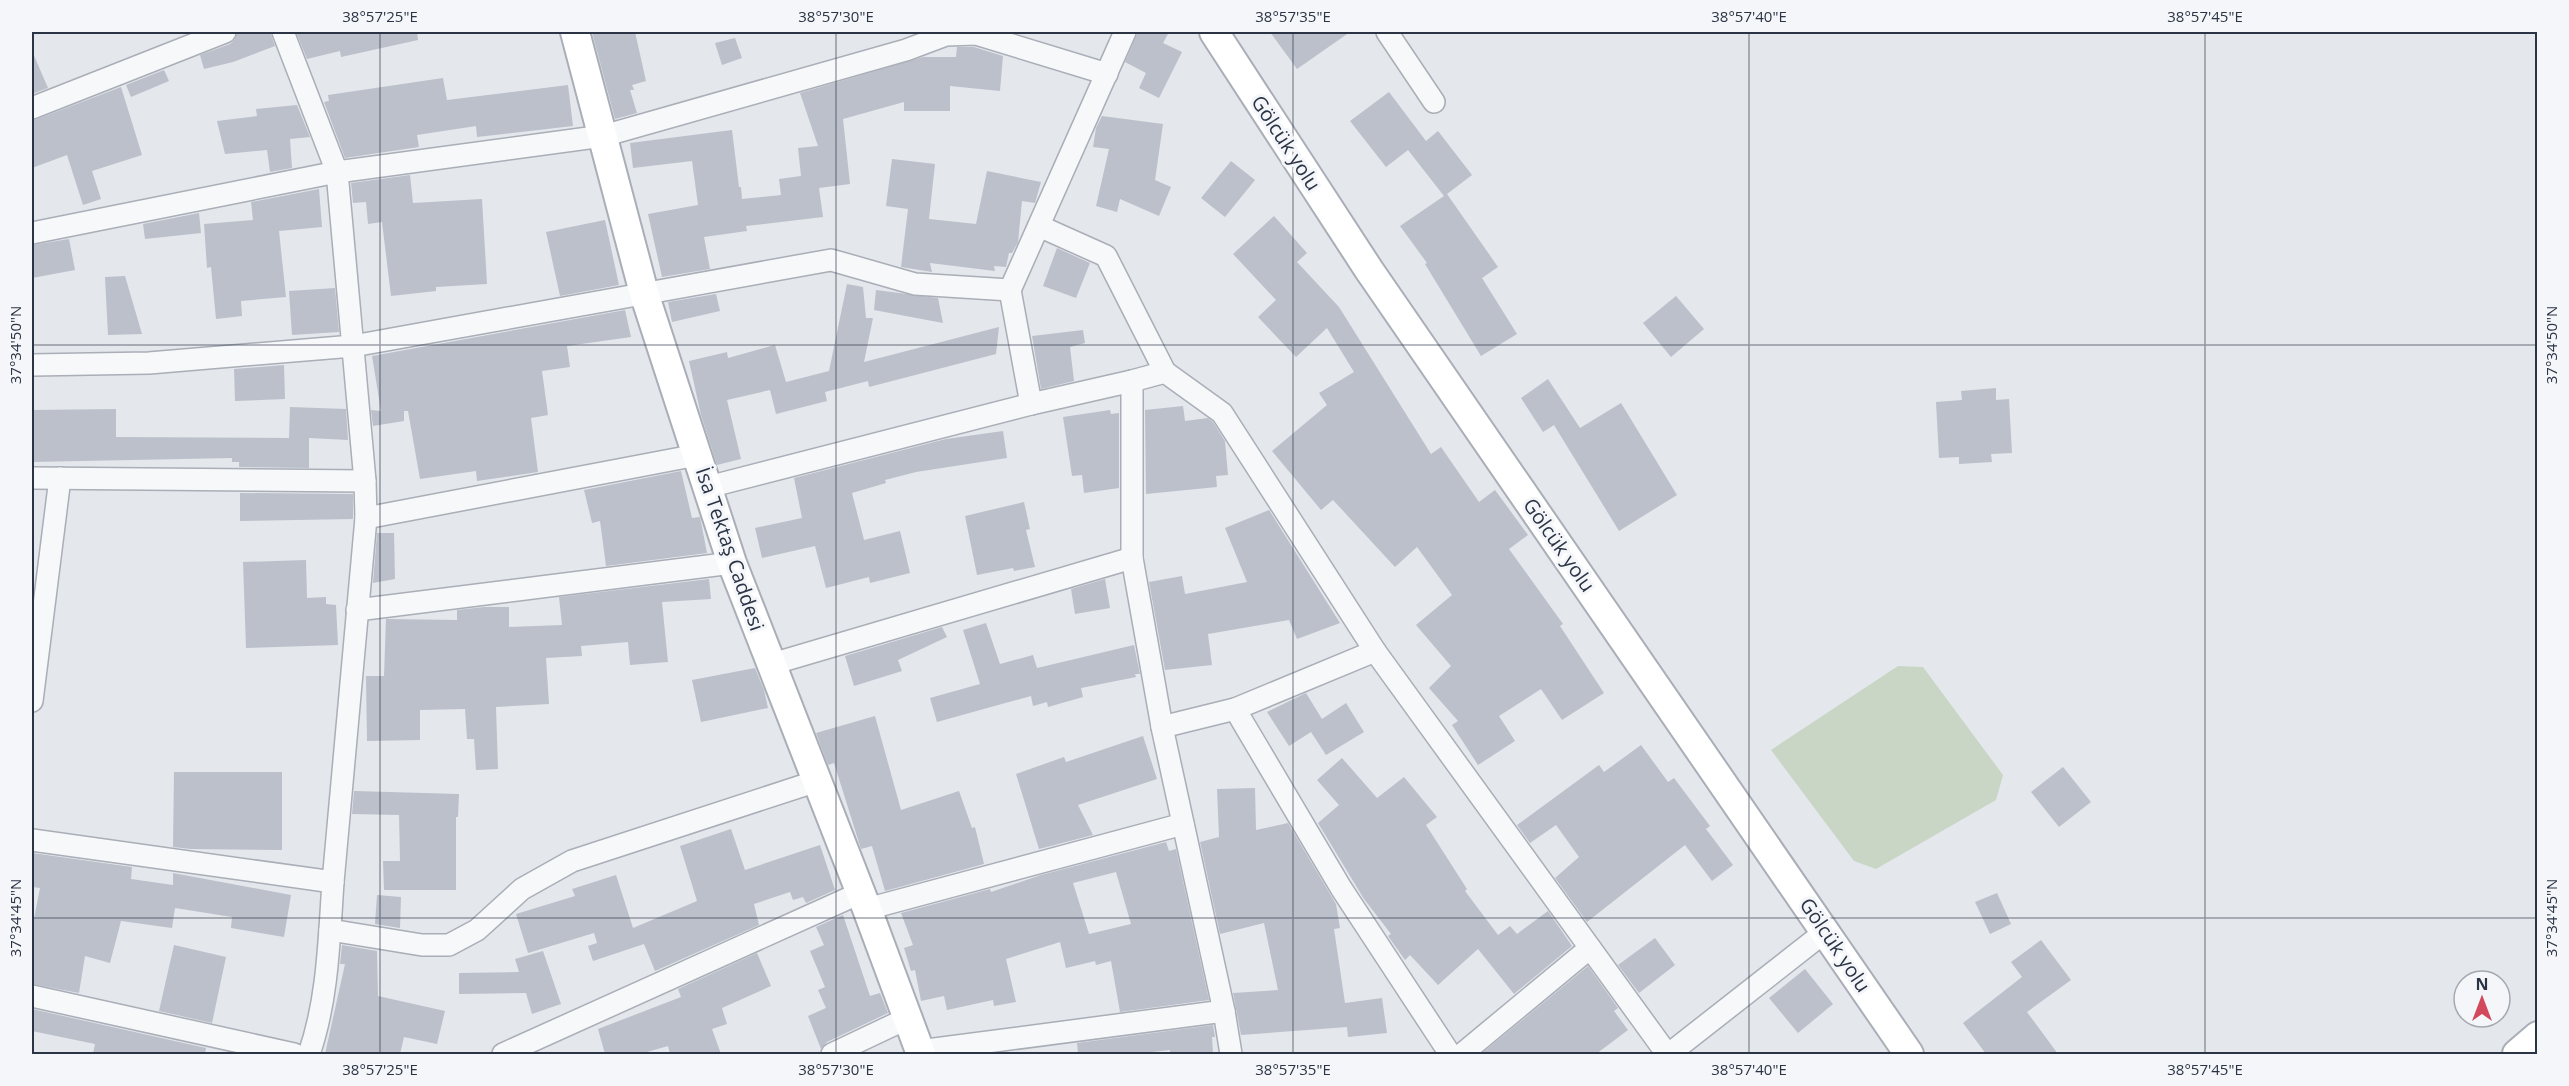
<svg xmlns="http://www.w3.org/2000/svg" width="2569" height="1086" font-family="'Open Sans',sans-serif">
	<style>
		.green { fill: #c9d6c5 }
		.building { fill: #bbc0ca; fill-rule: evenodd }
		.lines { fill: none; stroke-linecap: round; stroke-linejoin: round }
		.street-casing { stroke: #a9aeb7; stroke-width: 24 }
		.secondary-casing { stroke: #a9aeb7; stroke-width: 32 }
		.street { stroke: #f7f8fa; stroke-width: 21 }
		.secondary { stroke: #fff; stroke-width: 28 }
		.ticks { fill: none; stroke: #2b3445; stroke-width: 1.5; stroke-opacity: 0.45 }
		.labels { text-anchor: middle; stroke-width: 6; stroke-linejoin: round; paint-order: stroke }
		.street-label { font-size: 20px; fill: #2b3445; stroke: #f4f6f9 }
		.neatline { fill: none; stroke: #2b3445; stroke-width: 2 }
		.ticks-label { font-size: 15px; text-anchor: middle; fill: #2b3445 }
	</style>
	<rect width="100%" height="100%" fill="#e4e7ec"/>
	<path class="green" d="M 1898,666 L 1923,667 L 2003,775 L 1996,800 L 1876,869 L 1854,861 L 1771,750 Z"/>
	<g class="building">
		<path d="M 237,32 L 270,32 L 275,46 L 233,62 L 204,69 L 200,55 L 230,44 L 235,39 Z"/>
		<path d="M 296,32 L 417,32 L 418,40 L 341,57 L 340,51 L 307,59 Z"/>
		<path d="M 592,32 L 635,32 L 646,81 L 632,85 L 634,90 L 630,90 L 637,113 L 615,119 Z"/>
		<path d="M 1138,32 L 1169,32 L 1163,43 L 1182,52 L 1159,98 L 1139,88 L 1146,73 L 1125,62 Z"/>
		<path d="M 1270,32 L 1350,32 L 1297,69 Z"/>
		<path d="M 735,38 L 742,58 L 722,65 L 715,43 Z"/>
		<path d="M 957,47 L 974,47 L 1003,56 L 1000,91 L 950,86 L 950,111 L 904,111 L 904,102 L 843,119 L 850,184 L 819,188 L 823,217 L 746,226 L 747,231 L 704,237 L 710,269 L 662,277 L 648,214 L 698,205 L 692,161 L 633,168 L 630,143 L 732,130 L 739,187 L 741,187 L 742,199 L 781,195 L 779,179 L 801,176 L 798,148 L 818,146 L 800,93 L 923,57 L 956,57 Z"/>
		<path d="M 32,51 L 48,88 L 32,94 Z"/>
		<path d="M 164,70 L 169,81 L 131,97 L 126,85 Z"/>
		<path d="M 443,78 L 447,100 L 568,85 L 573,126 L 477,137 L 476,126 L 417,135 L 419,147 L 345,158 L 324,102 L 329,101 L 328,95 Z"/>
		<path d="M 121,87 L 142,155 L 92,171 L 101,199 L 83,205 L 67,155 L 32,168 L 32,121 Z"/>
		<path d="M 1389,92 L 1426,141 L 1438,131 L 1472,175 L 1447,194 L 1498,267 L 1482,278 L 1517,334 L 1481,356 L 1425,264 L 1427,263 L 1400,226 L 1444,196 L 1408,150 L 1386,167 L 1350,121 Z"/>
		<path d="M 297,105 L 310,137 L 290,139 L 292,168 L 270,172 L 267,150 L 225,154 L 217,121 L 257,116 L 256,109 Z"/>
		<path d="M 1102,116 L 1163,124 L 1155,180 L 1171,187 L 1159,216 L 1120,199 L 1117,212 L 1096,206 L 1109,149 L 1093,147 L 1096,128 Z"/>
		<path d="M 892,159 L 935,164 L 929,219 L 976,224 L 987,171 L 1041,182 L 1035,203 L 1022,201 L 1018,242 L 1012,253 L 1009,253 L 1006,267 L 994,266 L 995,271 L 930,263 L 932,272 L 901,267 L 908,209 L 886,206 Z"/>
		<path d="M 1231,161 L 1255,180 L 1225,217 L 1201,198 Z"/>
		<path d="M 410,175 L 413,203 L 482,199 L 487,284 L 436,287 L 436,291 L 391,296 L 382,222 L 368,224 L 366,202 L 353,203 L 351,183 Z"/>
		<path d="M 319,189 L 322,227 L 279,231 L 286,297 L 241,301 L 242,316 L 216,319 L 211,267 L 207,268 L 204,224 L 253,220 L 251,202 Z"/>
		<path d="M 199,213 L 201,233 L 145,239 L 143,224 Z"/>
		<path d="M 1274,216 L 1307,253 L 1297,262 L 1339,307 L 1431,454 L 1441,447 L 1479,502 L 1495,490 L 1528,535 L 1509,549 L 1563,624 L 1560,626 L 1604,693 L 1562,720 L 1541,689 L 1499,716 L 1515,741 L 1478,765 L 1452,725 L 1458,721 L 1429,688 L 1451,666 L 1416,625 L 1452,595 L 1417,547 L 1395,567 L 1333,500 L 1321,510 L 1272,451 L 1327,405 L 1319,393 L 1354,372 L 1327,328 L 1296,357 L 1258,317 L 1276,300 L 1233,254 Z"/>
		<path d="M 605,220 L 619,285 L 560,296 L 546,232 Z"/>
		<path d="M 69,239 L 75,270 L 32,278 L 32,245 Z"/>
		<path d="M 1057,248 L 1090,263 L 1076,298 L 1043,286 Z"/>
		<path d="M 125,276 L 142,334 L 108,335 L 105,277 Z"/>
		<path d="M 847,284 L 863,287 L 866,318 L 873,318 L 864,362 L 999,327 L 996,354 L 869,387 L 868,381 L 825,392 L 827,401 L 776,414 L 770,390 L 727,400 L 741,459 L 717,465 L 701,415 L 689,361 L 727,352 L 728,358 L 775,345 L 786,382 L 829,371 Z"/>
		<path d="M 335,288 L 339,332 L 292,335 L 289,291 Z"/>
		<path d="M 876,290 L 938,298 L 943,323 L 874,310 Z"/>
		<path d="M 716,294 L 720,311 L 672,322 L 668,302 Z"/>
		<path d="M 1676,296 L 1704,329 L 1671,357 L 1643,323 Z"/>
		<path d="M 625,310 L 631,337 L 567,346 L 570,367 L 542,371 L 548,415 L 531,418 L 538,472 L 477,481 L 476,471 L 420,479 L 408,411 L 404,411 L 404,421 L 373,426 L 371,410 L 381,411 L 372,356 Z"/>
		<path d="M 1083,330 L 1085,343 L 1070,347 L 1074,381 L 1041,389 L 1032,336 Z"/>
		<path d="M 284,365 L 285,399 L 235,401 L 234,369 Z"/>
		<path d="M 1548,379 L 1580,428 L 1621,403 L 1677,495 L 1619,531 L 1554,425 L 1543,432 L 1521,398 Z"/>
		<path d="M 1996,388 L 1996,400 L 2009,399 L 2012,453 L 1991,454 L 1992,462 L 1959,464 L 1959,457 L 1939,458 L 1936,402 L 1962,400 L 1961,391 Z"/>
		<path d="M 1183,406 L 1185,421 L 1208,418 L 1213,422 L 1225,441 L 1228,475 L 1216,476 L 1217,487 L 1146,494 L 1145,410 Z"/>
		<path d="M 290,407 L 346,409 L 348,440 L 309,438 L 309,468 L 239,467 L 239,462 L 232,462 L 232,458 L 32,462 L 32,410 L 116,409 L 116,437 L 289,438 Z"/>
		<path d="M 1110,410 L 1111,414 L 1119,413 L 1119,488 L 1084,493 L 1082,475 L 1072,476 L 1063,417 Z"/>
		<path d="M 1003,431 L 1007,458 L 916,472 L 885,480 L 886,483 L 852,493 L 864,540 L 900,531 L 910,573 L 870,583 L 869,577 L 826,588 L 815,546 L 762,558 L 755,528 L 802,518 L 794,478 L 946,439 Z"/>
		<path d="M 681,471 L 692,518 L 700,517 L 707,553 L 606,566 L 600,521 L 592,523 L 584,490 Z"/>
		<path d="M 240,493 L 353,494 L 353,519 L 240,521 Z"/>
		<path d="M 1024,502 L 1030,529 L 1026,530 L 1035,567 L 1014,571 L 1013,568 L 977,575 L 965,516 Z"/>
		<path d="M 1269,510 L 1340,623 L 1297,639 L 1289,620 L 1208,634 L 1212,665 L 1165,670 L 1149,582 L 1182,576 L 1185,594 L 1247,582 L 1225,528 Z"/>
		<path d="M 377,533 L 394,533 L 395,579 L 373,583 Z"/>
		<path d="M 306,560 L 307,598 L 326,597 L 326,604 L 336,605 L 338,645 L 246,648 L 243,562 Z"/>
		<path d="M 709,579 L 711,599 L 662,602 L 668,662 L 630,665 L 628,642 L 581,646 L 582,656 L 546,658 L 549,704 L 496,707 L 498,769 L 476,770 L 474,739 L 467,739 L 465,709 L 420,710 L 420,740 L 367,741 L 366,676 L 384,676 L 386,619 L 457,620 L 457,610 L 484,607 L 509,607 L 509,627 L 562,625 L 559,597 Z"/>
		<path d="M 1105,579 L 1110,608 L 1075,614 L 1071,589 Z"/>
		<path d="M 986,623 L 1000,664 L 1033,655 L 1037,668 L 1134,645 L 1140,674 L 1135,674 L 1136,677 L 1081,688 L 1083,697 L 1048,707 L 1047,702 L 1033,706 L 1031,696 L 937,722 L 930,698 L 980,684 L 963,630 Z"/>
		<path d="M 942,627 L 947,637 L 898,660 L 902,671 L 854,686 L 845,656 Z"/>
		<path d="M 755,668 L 764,690 L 768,708 L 701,722 L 692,680 Z"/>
		<path d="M 1306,693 L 1322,719 L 1346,703 L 1364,732 L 1326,755 L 1311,732 L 1289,746 L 1267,712 Z"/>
		<path d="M 875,716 L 901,810 L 959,791 L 972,828 L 975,827 L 984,864 L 885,891 L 872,846 L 861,849 L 834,763 L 828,765 L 816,733 Z"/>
		<path d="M 1143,736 L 1157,779 L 1078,805 L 1093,835 L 1039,849 L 1016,774 L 1064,757 L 1066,762 Z"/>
		<path d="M 1641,745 L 1668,782 L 1674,778 L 1710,826 L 1706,829 L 1733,865 L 1712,881 L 1685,845 L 1587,922 L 1555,878 L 1579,857 L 1556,825 L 1530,843 L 1517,825 L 1599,765 L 1604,772 Z"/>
		<path d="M 1342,758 L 1377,798 L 1404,777 L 1437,817 L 1426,825 L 1467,889 L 1465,891 L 1498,935 L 1510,926 L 1517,934 L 1548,911 L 1572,946 L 1514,994 L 1478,949 L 1438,985 L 1410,955 L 1405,960 L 1388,936 L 1391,934 L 1364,899 L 1318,823 L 1339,805 L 1317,780 Z"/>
		<path d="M 2063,767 L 2091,802 L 2059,827 L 2031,792 Z"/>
		<path d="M 174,772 L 282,772 L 282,850 L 191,849 L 173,847 Z"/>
		<path d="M 1255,788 L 1256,830 L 1288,823 L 1336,904 L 1340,928 L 1334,929 L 1345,1003 L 1382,998 L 1387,1033 L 1348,1037 L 1347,1027 L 1241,1035 L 1233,993 L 1278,990 L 1264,923 L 1220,934 L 1200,842 L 1219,837 L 1217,789 Z"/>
		<path d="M 354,791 L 459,794 L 458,817 L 456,817 L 456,890 L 384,890 L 383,861 L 400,861 L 399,815 L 352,814 Z"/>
		<path d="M 731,829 L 745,870 L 820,845 L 835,890 L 806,903 L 803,897 L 793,900 L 790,892 L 754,904 L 759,925 L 655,971 L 644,944 L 593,961 L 588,946 L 597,943 L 594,933 L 528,953 L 516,914 L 575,896 L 572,889 L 616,875 L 633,928 L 697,901 L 680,846 Z"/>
		<path d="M 1166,842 L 1169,851 L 1176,849 L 1209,1000 L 1120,1012 L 1111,961 L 1096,965 L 1095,961 L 1066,968 L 1060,942 L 1006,959 L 1016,1002 L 994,1006 L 993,1000 L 947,1010 L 944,996 L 921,1001 L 915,970 L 911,971 L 904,948 L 913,945 L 901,913 L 990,889 L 991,892 L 1041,875 ZM 1116,872 L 1131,924 L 1089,934 L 1073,883 Z"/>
		<path d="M 32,853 L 132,867 L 131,879 L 173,885 L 173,873 L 291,895 L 284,937 L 231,928 L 232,917 L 175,908 L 172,928 L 121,921 L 110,963 L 85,956 L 79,993 L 32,984 L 32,929 L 40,888 L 32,887 Z"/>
		<path d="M 1997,893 L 2011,924 L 1990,934 L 1975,902 Z"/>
		<path d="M 377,895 L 401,897 L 400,928 L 375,924 Z"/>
		<path d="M 843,915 L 870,996 L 880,993 L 888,1013 L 827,1042 L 821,1049 L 808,1016 L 826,1008 L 818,990 L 825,987 L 810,951 L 824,945 L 816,927 Z"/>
		<path d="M 1655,938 L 1675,965 L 1639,993 L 1618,965 Z"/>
		<path d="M 2041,940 L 2071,980 L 2027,1012 L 2058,1054 L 1986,1054 L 1963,1023 L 2022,977 L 2011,962 Z"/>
		<path d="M 174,945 L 226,957 L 212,1023 L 159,1011 Z"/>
		<path d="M 342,945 L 377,951 L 378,996 L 445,1011 L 437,1044 L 404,1037 L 400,1054 L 325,1054 L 345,964 L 340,964 Z"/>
		<path d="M 543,951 L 561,1004 L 532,1014 L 526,993 L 459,994 L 459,973 L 519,972 L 515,959 Z"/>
		<path d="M 757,953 L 771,986 L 722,1008 L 727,1024 L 712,1029 L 721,1054 L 670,1054 L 668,1046 L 640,1054 L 605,1054 L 598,1029 L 681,997 L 678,989 Z"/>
		<path d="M 1588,966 L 1618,1008 L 1614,1011 L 1628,1030 L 1596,1054 L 1481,1054 Z"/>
		<path d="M 1805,969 L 1833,1004 L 1798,1033 L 1769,998 Z"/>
		<path d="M 32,1009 L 206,1048 L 205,1054 L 93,1054 L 95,1044 L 32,1031 Z"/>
		<path d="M 1213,1025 L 1215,1037 L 1212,1037 L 1213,1054 L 1170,1054 L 1170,1050 L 1133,1054 L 1078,1054 L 1077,1043 Z"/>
	</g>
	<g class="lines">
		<g class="street-casing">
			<g id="street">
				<path d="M 1387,32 L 1434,102"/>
				<path d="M 32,108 L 225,32"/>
				<path d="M 32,233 L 337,172 L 603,136 L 906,50 L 946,35 L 976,34 L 1107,74"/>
				<path d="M 1010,290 L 1125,32"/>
				<path d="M 32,365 L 149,363 L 353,346 L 831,260 L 915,284 L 1010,290 L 1031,404 L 708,487"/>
				<path d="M 1132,381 L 1132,558 L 1162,727 L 1235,709 L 1375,651 L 1222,413 L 1165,372"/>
				<path d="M 1031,404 L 1132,381 L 1165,372 L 1106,256 L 1039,226"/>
				<path d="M 32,478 L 365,481"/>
				<path d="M 366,518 L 697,455"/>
				<path d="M 357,610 L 732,563"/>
				<path d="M 1375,651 L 1667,1054"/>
				<path d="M 772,664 L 1132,558"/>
				<path d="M 32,701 L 60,478"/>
				<path d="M 1235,709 L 1341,888 L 1450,1054"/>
				<path d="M 32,840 L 333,882 L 366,518 L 365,481 L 337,172 L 283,32"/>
				<path d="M 867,909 L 1183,824"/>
				<path d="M 330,930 L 422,945 L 449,945 L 477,930 L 522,889 L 572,861 L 817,781"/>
				<path d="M 32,996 L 294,1054"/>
				<path d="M 1224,1011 L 1231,1054"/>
				<path d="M 919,1051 L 1224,1011 L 1162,727"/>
				<path d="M 309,1054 C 328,999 329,940 333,882"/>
				<path d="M 503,1054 L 860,893"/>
				<path d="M 832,1054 L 908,1018"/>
				<path d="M 1462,1054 L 1590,948"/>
				<path d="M 1669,1054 L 1826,931"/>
			</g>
		</g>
		<g class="secondary-casing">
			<g id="secondary">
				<path d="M 575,32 L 644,293 L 732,563 L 867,909 L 921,1054"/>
				<path d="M 1214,32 L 1369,270 L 1909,1054"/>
				<path d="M 2517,1054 L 2538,1036"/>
			</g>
		</g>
		<use href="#street" class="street"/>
		<use href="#secondary" class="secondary"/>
	</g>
	<path class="ticks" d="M 380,32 L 380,1054M 836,32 L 836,1054M 1293,32 L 1293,1054M 1749,32 L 1749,1054M 2205,32 L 2205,1054M 32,345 L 2538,345M 32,918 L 2538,918"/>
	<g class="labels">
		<g class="street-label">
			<text transform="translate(1286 143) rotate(57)" y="7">Gölcük yolu</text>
			<text transform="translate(1559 545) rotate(55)" y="7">Gölcük yolu</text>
			<text transform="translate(730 549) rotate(71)" y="7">İsa Tektaş Caddesi</text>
			<text transform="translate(1835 945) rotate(56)" y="7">Gölcük yolu</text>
		</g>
	</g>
	<rect width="2569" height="1086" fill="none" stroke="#f4f6f9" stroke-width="66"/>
	<g transform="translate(2482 999)"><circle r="28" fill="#f4f6f9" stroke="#a4a8b1" stroke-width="1.5"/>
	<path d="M0-4.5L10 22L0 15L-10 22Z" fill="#d1495b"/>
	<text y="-9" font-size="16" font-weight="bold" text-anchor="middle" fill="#2b3445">N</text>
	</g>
	<rect x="33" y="33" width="2503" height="1020" class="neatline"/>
	<g class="ticks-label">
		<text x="380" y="22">38°57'25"E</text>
		<text x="836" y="22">38°57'30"E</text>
		<text x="1293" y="22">38°57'35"E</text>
		<text x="1749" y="22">38°57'40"E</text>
		<text x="2205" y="22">38°57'45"E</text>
		<text transform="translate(16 345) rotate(-90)" y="5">37°34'50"N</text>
		<text transform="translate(2552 345) rotate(-90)" y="5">37°34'50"N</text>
		<text transform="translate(16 918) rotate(-90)" y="5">37°34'45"N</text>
		<text transform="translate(2552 918) rotate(-90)" y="5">37°34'45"N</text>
		<text x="380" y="1075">38°57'25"E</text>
		<text x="836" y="1075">38°57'30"E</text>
		<text x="1293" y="1075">38°57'35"E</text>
		<text x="1749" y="1075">38°57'40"E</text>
		<text x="2205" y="1075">38°57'45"E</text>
	</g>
</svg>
